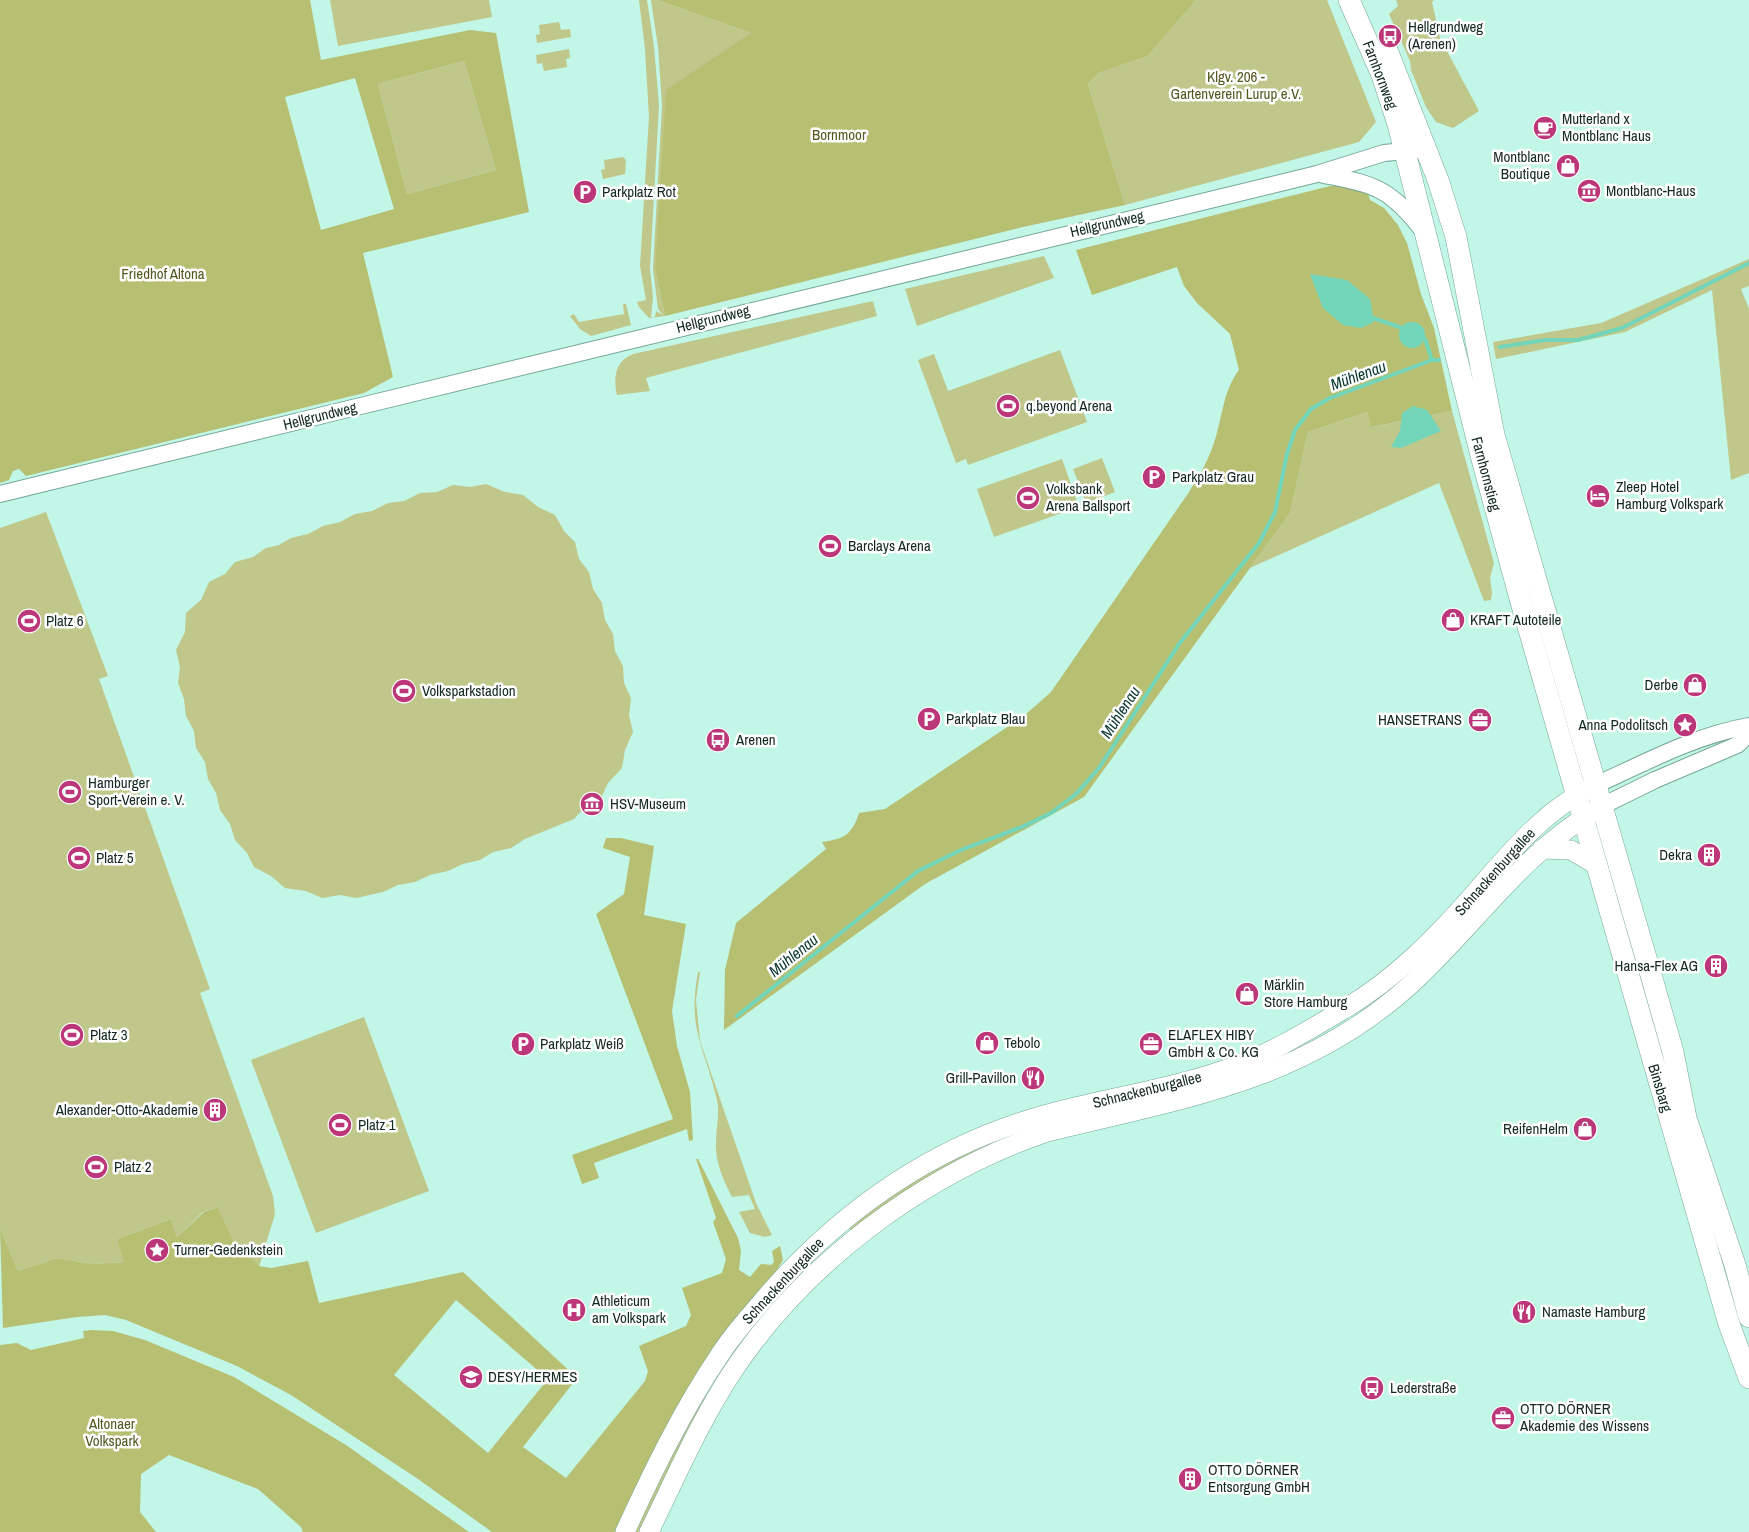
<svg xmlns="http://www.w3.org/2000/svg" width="1749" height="1532" font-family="'Archivo Narrow',sans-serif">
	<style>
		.green { fill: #c0c78a }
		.forest { fill: #b7c072; fill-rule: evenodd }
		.water { fill: #72d5ba }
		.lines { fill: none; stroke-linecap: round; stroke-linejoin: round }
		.stream { stroke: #72d5ba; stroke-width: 4 }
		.tertiary-casing { stroke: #75a698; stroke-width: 18 }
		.secondary-casing { stroke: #75a698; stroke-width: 20 }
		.primary-casing { stroke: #75a698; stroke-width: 22 }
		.tertiary { stroke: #fff; stroke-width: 16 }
		.secondary { stroke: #fff; stroke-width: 19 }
		.primary { stroke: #fff; stroke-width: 21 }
		.labels { text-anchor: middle; stroke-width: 5; stroke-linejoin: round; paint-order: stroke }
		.poi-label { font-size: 15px; fill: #142923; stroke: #fff; text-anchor: start }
		.street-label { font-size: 15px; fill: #142923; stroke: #fff }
		.park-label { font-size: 15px; fill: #545920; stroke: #fff }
		.water-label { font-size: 16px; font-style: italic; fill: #07372c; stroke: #fff }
	</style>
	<rect width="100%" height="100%" fill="#c2f6e6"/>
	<g class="green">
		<path d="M 330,0 L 489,0 L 492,17 L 338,46 Z"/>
		<path d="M 639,0 L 647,0 L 654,47 L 659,105 L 650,269 L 653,297 L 651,317 L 655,317 L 656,311 L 663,315 L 658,309 L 653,269 L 662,105 L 658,47 L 651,0 L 657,0 L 751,33 L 655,269 L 665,316 L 649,318 L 639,307 L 637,302 L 646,300 L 640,266 L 649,117 L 645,49 Z"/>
		<path d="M 1196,0 L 1327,0 L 1376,122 L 1359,142 L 1125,205 L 1088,84 L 1099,73 L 1148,56 Z"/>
		<path d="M 1396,0 L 1434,0 L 1432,2 L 1440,38 L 1479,111 L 1453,128 L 1436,122 L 1426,107 L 1411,70 L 1410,61 L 1389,14 L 1398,6 Z"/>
		<path d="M 559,22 L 561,30 L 570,29 L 571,37 L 537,43 L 536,35 L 540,34 L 539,25 Z"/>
		<path d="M 569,49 L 570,58 L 566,59 L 567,67 L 544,71 L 542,63 L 537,64 L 536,55 Z"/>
		<path d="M 464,61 L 496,170 L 407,194 L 378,84 Z"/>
		<path d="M 623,157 L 626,160 L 625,174 L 603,179 L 601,170 L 605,169 L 604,160 Z"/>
		<path d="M 1044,256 L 1054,278 L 917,326 L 905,289 Z"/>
		<path d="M 1749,259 L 1749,286 L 1741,289 L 1749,309 L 1749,473 L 1731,480 L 1712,290 L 1625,332 L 1496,359 L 1493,342 L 1601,323 Z"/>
		<path d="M 873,301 L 877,316 L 646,378 L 650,391 L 617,395 C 613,378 615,361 633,354 Z"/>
		<path d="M 623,304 L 626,304 L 631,325 L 591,336 L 580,329 L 570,316 L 574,314 L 579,322 L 624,314 Z"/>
		<path d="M 1060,350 L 1087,422 L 968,465 L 966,459 L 956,463 L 918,360 L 934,354 L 948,391 Z"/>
		<path d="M 1452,411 L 1494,563 L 1490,578 L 1492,593 L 1491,600 L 1484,601 L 1439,483 L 1250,568 L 1290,513 L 1308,432 L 1367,412 L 1373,427 Z"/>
		<path d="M 1102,458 L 1115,492 L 1086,503 L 1073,469 Z"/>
		<path d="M 1062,459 L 1079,507 L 994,537 L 977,489 Z"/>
		<path d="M 486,484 L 505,492 L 523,495 L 538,507 L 555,515 L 564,531 L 575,542 L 579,559 L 589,572 L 593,589 L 602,603 L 605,620 L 613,634 L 615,651 L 623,666 L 624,683 L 631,698 L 629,715 L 633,732 L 625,750 L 622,768 L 608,783 L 600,800 L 584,808 L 574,819 L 525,839 L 511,848 L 493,852 L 480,860 L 463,864 L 448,871 L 430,875 L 415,882 L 398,885 L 383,892 L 356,898 L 340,895 L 322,898 L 306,891 L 285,888 L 271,876 L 254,867 L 247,853 L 235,840 L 230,824 L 220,810 L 216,793 L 208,779 L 205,762 L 196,748 L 194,731 L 186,716 L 184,699 L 178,683 L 180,667 L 176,650 L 185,632 L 186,613 L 201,600 L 209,582 L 225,574 L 235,562 L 253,557 L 266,548 L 279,545 L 291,538 L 308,534 L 323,526 L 340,522 L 355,514 L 372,511 L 388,503 L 404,501 L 420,493 L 437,492 L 453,485 L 470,487 Z"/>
		<path d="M 46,512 L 108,676 L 99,679 L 210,989 L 200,993 L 273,1196 L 275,1214 L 259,1267 L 233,1240 L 218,1207 L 203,1212 L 177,1237 L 171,1219 L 117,1239 L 125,1262 L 93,1264 L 57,1258 L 18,1271 L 0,1228 L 0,528 Z"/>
		<path d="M 698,972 L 700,972 L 696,1000 L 700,1041 L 756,1203 L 772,1235 L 765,1237 L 750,1233 L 739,1212 L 755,1209 L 749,1195 L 732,1197 C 723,1179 715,1163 716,1142 C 716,1128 720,1114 717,1100 C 705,1047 687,1031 698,972 Z"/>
		<path d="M 364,1017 L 429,1191 L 316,1233 L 251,1060 Z"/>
		<path d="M 1339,1022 L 1262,1067 L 1044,1126 L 853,1232 L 847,1226 L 886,1195 L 975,1146 Z"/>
		<path d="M 706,1392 L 707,1394 L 643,1532 L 631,1532 Z"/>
	</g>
	<g class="forest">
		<path d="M 0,0 L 310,0 L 321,60 L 470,30 L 496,33 L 529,212 L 363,253 L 393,377 L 364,393 L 26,476 L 19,469 L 13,471 L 9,480 L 0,483 ZM 464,61 L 496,170 L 407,194 L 378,84 ZM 355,78 L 394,209 L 321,230 L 285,97 Z"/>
		<path d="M 657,0 L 1196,0 L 1148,56 L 1099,73 L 1088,84 L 1125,205 L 1023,227 L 665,316 L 655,269 L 666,90 L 751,33 Z"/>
		<path d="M 1330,186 L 1344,186 L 1367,191 L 1370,200 L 1384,208 L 1398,225 L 1407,243 L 1421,294 L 1434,328 L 1452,411 L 1372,427 L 1367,412 L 1308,432 L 1290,513 L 1084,797 L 925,884 L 724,1030 L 725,970 L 736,923 L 826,849 L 822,842 C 844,839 852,835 859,813 L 885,809 L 1025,715 L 1051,692 L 1189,492 C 1199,476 1208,461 1214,443 C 1222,420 1223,390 1239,370 L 1230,334 L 1197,303 L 1184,286 L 1177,267 L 1092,295 L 1076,250 Z"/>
		<path d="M 606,838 L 621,838 L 654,846 L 644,915 L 686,924 L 672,1011 L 677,1046 L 690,1092 L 693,1140 L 689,1141 L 687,1129 L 594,1163 L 599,1178 L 582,1184 L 572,1155 L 673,1119 L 596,914 L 624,894 L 630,857 L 603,848 Z"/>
		<path d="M 696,1159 L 698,1159 L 738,1238 L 741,1251 L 739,1270 L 750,1277 L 761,1264 L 771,1265 L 774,1262 L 772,1251 L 780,1246 L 783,1260 L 617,1532 L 492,1532 L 418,1479 L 291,1395 L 237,1366 L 126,1320 L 105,1315 L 77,1317 L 3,1328 L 0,1228 L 18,1271 L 57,1258 L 93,1264 L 124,1262 L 117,1239 L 171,1219 L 177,1237 L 204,1212 L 218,1207 L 233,1240 L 259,1266 L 271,1268 L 308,1261 L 319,1303 L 463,1272 L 577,1378 L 523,1447 L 566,1478 L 645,1381 L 648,1371 L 639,1346 L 686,1326 L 691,1315 L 682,1288 L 722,1273 L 726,1259 L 713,1222 L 716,1218 ZM 456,1300 L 548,1379 L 488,1453 L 394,1375 Z"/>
		<path d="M 91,1330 L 113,1331 L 145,1340 L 234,1377 L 346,1445 L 469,1532 L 303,1532 L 301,1527 L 258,1489 L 169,1455 L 141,1474 L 140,1512 L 156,1532 L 0,1532 L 0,1345 L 17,1343 L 31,1350 L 84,1338 L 83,1331 Z"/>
	</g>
	<g class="water">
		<path d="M 1310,274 L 1347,280 L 1370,299 L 1374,322 L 1361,328 L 1343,325 L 1323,308 Z"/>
		<circle cx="1412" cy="335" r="13"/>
		<path d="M 1413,406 L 1427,410 L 1441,431 L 1401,448 L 1391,447 L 1400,431 L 1402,413 Z"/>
	</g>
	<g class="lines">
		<g class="stream">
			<path d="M 1373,318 L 1405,329"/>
			<path d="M 1420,336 L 1425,339 L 1432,360"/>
			<path d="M 1500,347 L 1545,340 L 1578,340 L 1622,328 L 1749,263"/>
			<path d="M 737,1016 L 918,871 L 961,850 L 1022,827 L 1051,813 L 1076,794 L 1099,768 L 1179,644 L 1259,543 L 1275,512 L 1287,454 L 1295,430 L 1311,409 L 1330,398 L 1432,360 L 1439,360"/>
		</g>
		<g class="tertiary-casing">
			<g id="tertiary">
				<path d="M 1324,175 C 1374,183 1392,190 1423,231"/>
				<path d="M 0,494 C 439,387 878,279 1317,174 L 1384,153 L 1416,150"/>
				<path d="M 1596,785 C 1644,763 1696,735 1749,726"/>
				<path d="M 1602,806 L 1655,780 L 1737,745 L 1749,734"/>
			</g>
		</g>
		<g class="secondary-casing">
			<g id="secondary">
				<path d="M 1542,849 L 1571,850 L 1595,864"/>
				<path d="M 625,1532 C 653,1471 683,1409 721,1353 C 734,1333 750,1316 765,1298 C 835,1217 921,1154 1024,1121 C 1088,1100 1157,1093 1221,1071 C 1265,1057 1306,1032 1346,1008 C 1396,978 1435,938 1473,895 C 1508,855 1542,812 1590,788"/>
				<path d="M 649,1532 C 675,1479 699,1423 731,1374 C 803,1264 921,1176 1044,1133 C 1179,1099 1301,1083 1409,986 C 1472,929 1521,854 1596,810"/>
			</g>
		</g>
		<g class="primary-casing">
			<g id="primary">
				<path d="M 1349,0 L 1382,75 L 1398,124 L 1483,463 L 1521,602 L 1729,1324 L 1749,1378"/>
				<path d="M 1387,50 L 1438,180 L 1456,237 L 1494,435 L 1651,975 L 1673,1052 L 1686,1118 L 1735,1265 L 1749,1317"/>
			</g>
		</g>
		<use href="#tertiary" class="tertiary"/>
		<use href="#secondary" class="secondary"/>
		<use href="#primary" class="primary"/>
	</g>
	<defs>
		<g id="bus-disc" transform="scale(1.25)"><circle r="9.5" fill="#bc377a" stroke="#fff"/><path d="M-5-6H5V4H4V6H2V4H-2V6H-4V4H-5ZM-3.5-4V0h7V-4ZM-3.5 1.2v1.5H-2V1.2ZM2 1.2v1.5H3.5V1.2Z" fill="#fff"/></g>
		<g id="cafe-disc" transform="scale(1.25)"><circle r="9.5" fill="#bc377a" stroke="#fff"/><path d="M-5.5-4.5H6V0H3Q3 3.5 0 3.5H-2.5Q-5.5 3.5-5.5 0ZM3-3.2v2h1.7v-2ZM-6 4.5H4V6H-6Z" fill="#fff"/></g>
		<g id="shop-disc" transform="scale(1.25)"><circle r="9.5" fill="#bc377a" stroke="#fff"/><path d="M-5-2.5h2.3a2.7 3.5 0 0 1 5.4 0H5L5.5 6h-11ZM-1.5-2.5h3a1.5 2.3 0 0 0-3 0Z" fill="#fff"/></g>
		<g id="museum-disc" transform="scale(1.25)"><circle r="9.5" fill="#bc377a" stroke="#fff"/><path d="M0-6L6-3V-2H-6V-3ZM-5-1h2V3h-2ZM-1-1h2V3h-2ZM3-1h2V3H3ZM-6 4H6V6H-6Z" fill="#fff"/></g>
		<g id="parking-disc" transform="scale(1.25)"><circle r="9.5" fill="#bc377a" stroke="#fff"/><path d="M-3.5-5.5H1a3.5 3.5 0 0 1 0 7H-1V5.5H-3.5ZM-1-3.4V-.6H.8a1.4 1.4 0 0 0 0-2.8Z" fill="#fff"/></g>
		<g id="stadium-disc" transform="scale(1.25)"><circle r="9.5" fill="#bc377a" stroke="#fff"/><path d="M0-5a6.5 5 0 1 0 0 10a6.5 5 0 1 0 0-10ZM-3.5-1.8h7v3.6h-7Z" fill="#fff"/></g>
		<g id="hotel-disc" transform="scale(1.25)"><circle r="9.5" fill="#bc377a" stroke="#fff"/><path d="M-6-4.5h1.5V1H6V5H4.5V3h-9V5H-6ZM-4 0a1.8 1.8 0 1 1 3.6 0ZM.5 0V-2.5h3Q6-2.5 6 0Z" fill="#fff"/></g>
		<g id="office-disc" transform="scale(1.25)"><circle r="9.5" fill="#bc377a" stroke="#fff"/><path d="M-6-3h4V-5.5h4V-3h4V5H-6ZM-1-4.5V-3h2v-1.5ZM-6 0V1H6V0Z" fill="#fff"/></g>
		<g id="sight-disc" transform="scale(1.25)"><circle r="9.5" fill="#bc377a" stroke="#fff"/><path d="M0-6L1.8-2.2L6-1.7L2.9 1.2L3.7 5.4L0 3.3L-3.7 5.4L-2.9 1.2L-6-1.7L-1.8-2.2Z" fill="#fff"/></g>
		<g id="building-disc" transform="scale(1.25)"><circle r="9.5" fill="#bc377a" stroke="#fff"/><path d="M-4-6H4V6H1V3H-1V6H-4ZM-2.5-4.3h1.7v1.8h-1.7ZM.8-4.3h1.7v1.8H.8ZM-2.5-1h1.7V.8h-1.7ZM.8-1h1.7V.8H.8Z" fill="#fff"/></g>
		<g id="restaurant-disc" transform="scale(1.25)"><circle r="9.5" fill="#bc377a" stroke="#fff"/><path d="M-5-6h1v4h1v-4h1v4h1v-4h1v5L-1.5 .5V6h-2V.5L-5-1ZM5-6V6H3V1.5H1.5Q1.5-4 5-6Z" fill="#fff"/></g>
		<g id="hospital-disc" transform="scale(1.25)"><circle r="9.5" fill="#bc377a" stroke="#fff"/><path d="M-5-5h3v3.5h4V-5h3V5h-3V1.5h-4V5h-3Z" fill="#fff"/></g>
		<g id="university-disc" transform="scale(1.25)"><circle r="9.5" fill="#bc377a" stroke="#fff"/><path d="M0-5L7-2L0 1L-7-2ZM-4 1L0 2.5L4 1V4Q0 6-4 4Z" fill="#fff"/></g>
	</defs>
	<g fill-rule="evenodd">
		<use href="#bus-disc" x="1390" y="36"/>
		<use href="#cafe-disc" x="1545" y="128"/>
		<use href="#shop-disc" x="1568" y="166"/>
		<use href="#museum-disc" x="1589" y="191"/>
		<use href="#parking-disc" x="585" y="192"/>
		<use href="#stadium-disc" x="1008" y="406"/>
		<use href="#parking-disc" x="1154" y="477"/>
		<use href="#hotel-disc" x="1598" y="496"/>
		<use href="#stadium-disc" x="1028" y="498"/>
		<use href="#stadium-disc" x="830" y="546"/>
		<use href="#shop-disc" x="1453" y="620"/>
		<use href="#stadium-disc" x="29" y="621"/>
		<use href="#shop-disc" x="1695" y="685"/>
		<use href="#stadium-disc" x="404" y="691"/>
		<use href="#parking-disc" x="929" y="719"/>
		<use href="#office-disc" x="1480" y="720"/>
		<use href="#sight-disc" x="1685" y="725"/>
		<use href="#bus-disc" x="718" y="740"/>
		<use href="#stadium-disc" x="70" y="792"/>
		<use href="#museum-disc" x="592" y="804"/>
		<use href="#building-disc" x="1709" y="855"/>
		<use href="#stadium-disc" x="79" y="858"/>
		<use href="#building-disc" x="1716" y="966"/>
		<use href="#shop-disc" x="1247" y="994"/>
		<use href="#stadium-disc" x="72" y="1035"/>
		<use href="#shop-disc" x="987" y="1043"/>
		<use href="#parking-disc" x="523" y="1044"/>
		<use href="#office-disc" x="1151" y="1044"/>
		<use href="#restaurant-disc" x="1033" y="1078"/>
		<use href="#building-disc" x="215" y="1110"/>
		<use href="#stadium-disc" x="340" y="1125"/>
		<use href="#shop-disc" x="1585" y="1129"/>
		<use href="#stadium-disc" x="96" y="1167"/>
		<use href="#sight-disc" x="157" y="1250"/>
		<use href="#hospital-disc" x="574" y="1310"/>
		<use href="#restaurant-disc" x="1524" y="1312"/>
		<use href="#university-disc" x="471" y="1377"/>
		<use href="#bus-disc" x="1372" y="1388"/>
		<use href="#office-disc" x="1503" y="1418"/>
		<use href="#building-disc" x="1190" y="1479"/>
	</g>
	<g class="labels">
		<g class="poi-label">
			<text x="1408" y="32">Hellgrundweg<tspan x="1408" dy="17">(Arenen)</tspan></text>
			<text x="1562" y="124">Mutterland x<tspan x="1562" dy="17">Montblanc Haus</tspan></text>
			<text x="1550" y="162" text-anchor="end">Montblanc<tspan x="1550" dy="17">Boutique</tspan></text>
			<text x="1606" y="196">Montblanc-Haus</text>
			<text x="602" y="197">Parkplatz Rot</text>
			<text x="1026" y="411">q.beyond Arena</text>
			<text x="1172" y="482">Parkplatz Grau</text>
			<text x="1616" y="492">Zleep Hotel<tspan x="1616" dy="17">Hamburg Volkspark</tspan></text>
			<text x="1046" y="494">Volksbank<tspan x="1046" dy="17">Arena Ballsport</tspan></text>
			<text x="848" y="551">Barclays Arena</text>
			<text x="1470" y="625">KRAFT Autoteile</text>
			<text x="46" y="626">Platz 6</text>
			<text x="1678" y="690" text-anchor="end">Derbe</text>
			<text x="422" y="696">Volksparkstadion</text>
			<text x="946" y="724">Parkplatz Blau</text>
			<text x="1462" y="725" text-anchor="end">HANSETRANS</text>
			<text x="1668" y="730" text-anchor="end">Anna Podolitsch</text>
			<text x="736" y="745">Arenen</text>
			<text x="88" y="788">Hamburger<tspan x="88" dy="17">Sport-Verein e. V.</tspan></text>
			<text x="610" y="809">HSV-Museum</text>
			<text x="1692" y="860" text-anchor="end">Dekra</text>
			<text x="96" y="863">Platz 5</text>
			<text x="1698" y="971" text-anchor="end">Hansa-Flex AG</text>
			<text x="1264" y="990">Märklin<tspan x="1264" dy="17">Store Hamburg</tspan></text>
			<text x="90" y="1040">Platz 3</text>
			<text x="1168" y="1040">ELAFLEX HIBY<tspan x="1168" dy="17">GmbH &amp; Co. KG</tspan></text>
			<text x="1004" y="1048">Tebolo</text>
			<text x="540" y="1049">Parkplatz Weiß</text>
			<text x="1016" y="1083" text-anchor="end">Grill-Pavillon</text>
			<text x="198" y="1115" text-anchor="end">Alexander-Otto-Akademie</text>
			<text x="358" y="1130">Platz 1</text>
			<text x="1568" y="1134" text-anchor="end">ReifenHelm</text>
			<text x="114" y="1172">Platz 2</text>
			<text x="174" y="1255">Turner-Gedenkstein</text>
			<text x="592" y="1306">Athleticum<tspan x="592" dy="17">am Volkspark</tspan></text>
			<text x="1542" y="1317">Namaste Hamburg</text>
			<text x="488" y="1382">DESY/HERMES</text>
			<text x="1390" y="1393">Lederstraße</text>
			<text x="1520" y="1414">OTTO DÖRNER<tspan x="1520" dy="17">Akademie des Wissens</tspan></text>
			<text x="1208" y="1475">OTTO DÖRNER<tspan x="1208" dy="17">Entsorgung GmbH</tspan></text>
		</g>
		<g class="street-label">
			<text transform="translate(1380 75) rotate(69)" y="5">Farnhornweg</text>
			<text transform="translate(1107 224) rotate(-13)" y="5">Hellgrundweg</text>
			<text transform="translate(713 319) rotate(-14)" y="5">Hellgrundweg</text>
			<text transform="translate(320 416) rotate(-14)" y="5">Hellgrundweg</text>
			<text transform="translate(1486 474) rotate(75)" y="5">Farnhornstieg</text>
			<text transform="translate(1495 872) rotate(-48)" y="5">Schnackenburgallee</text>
			<text transform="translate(1660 1088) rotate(73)" y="5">Binsbarg</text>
			<text transform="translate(1147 1090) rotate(-14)" y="5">Schnackenburgallee</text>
			<text transform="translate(783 1281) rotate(-47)" y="5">Schnackenburgallee</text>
		</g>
		<g class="park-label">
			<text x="1236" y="82">Klgv. 206 -<tspan x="1236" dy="17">Gartenverein Lurup e.V.</tspan></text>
			<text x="839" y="140">Bornmoor</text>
			<text x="163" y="279">Friedhof Altona</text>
			<text x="112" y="1429">Altonaer<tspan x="112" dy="17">Volkspark</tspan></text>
		</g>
		<g class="water-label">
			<text transform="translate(1358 375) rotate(-20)" y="6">Mühlenau</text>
			<text transform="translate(1120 712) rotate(-57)" y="6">Mühlenau</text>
			<text transform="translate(793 955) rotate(-39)" y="6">Mühlenau</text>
		</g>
	</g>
</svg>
